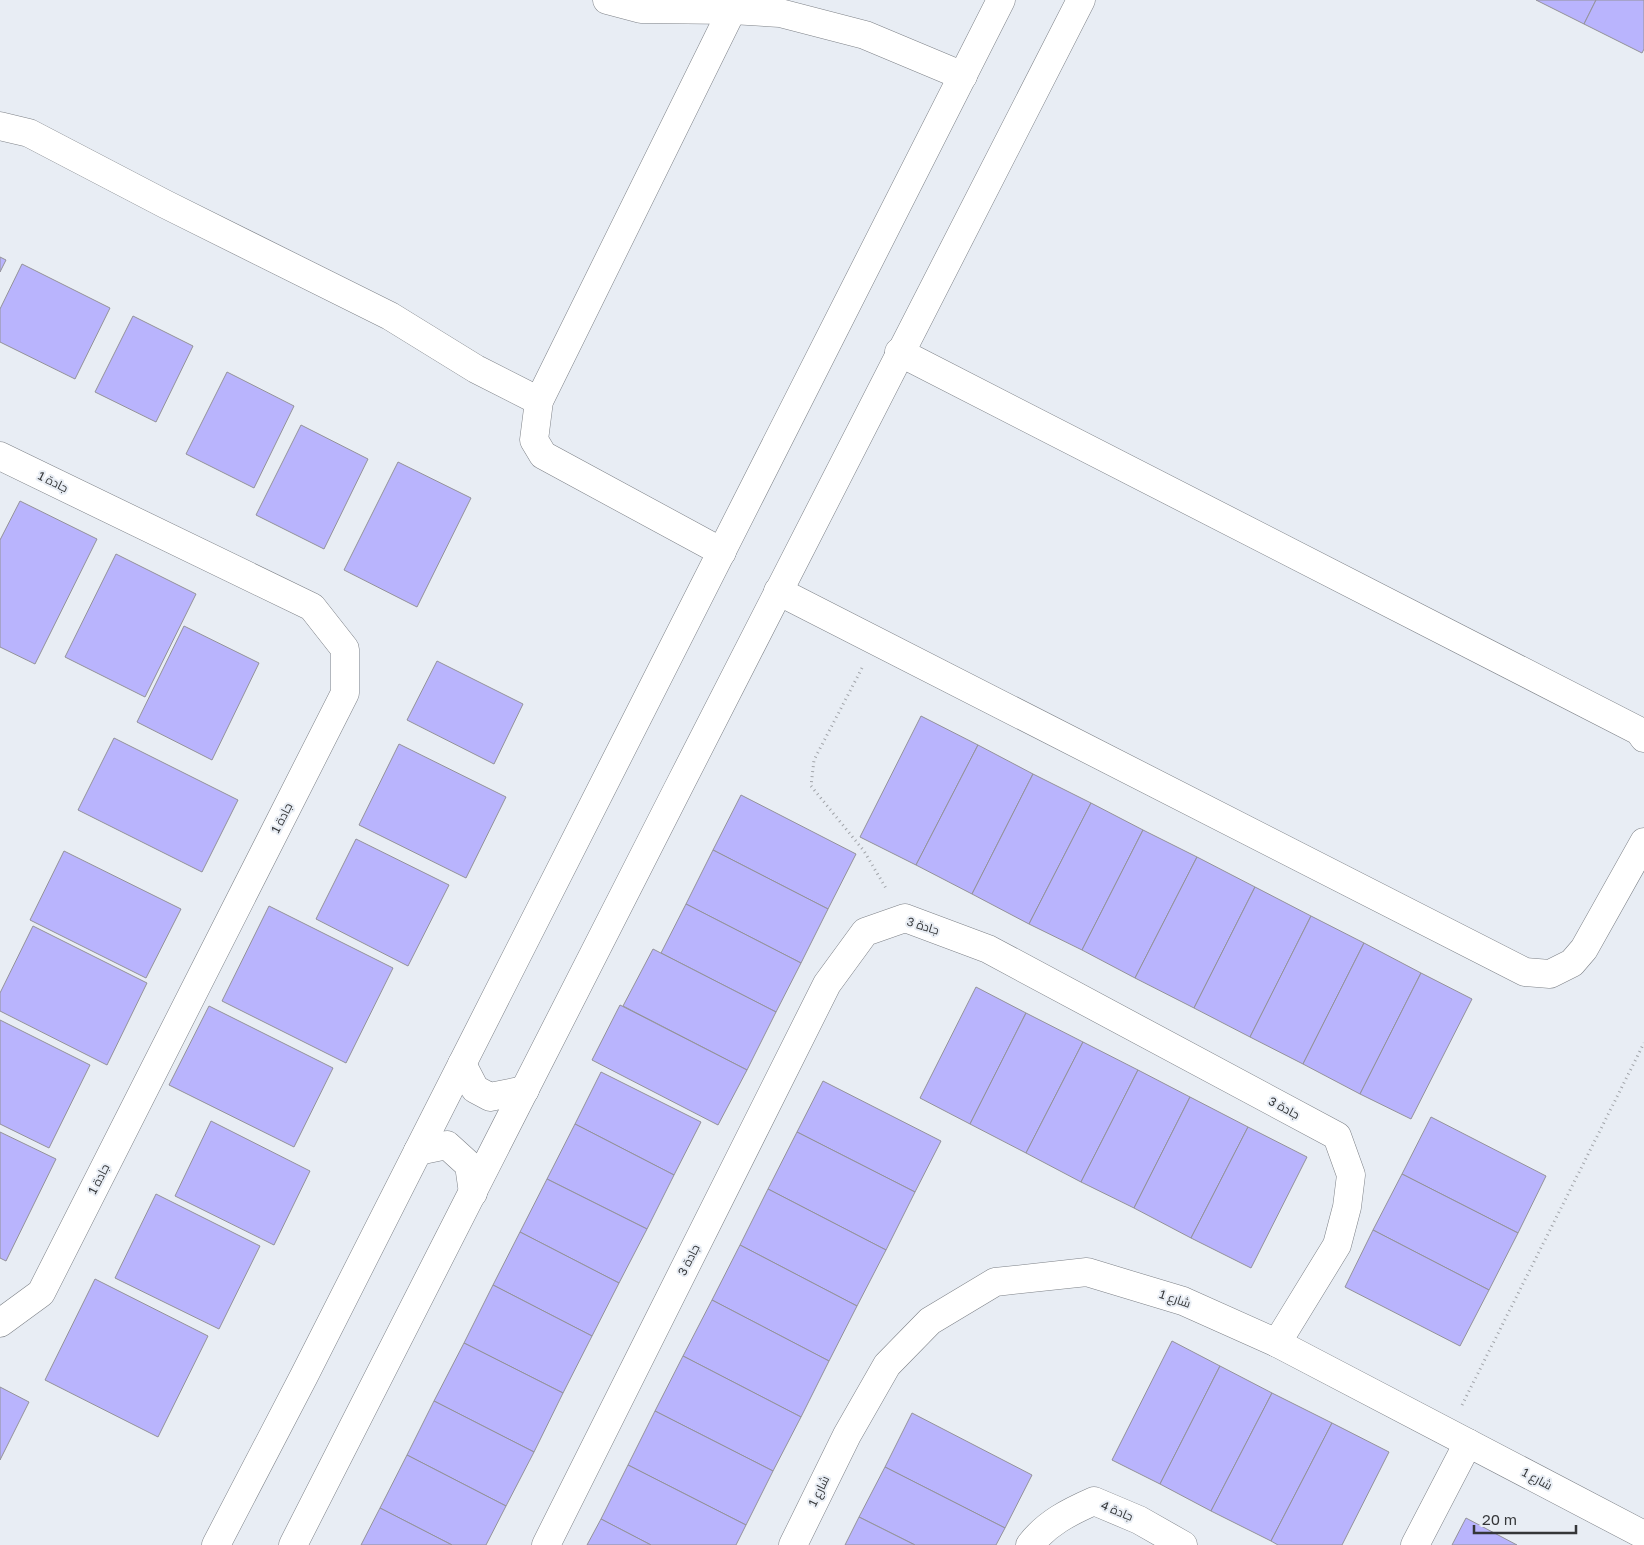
<svg xmlns="http://www.w3.org/2000/svg" width="1644" height="1545" font-family="'Golos Text',Cairo,sans-serif">
	<style>
		.building { fill: #b9b4fd; stroke: #939299 }
		.lines { fill: none; stroke-linecap: round; stroke-linejoin: round }
		.minor-casing { stroke: #7d8187; stroke-width: 29 }
		.path { stroke: #a1a4a9; stroke-width: 3; stroke-dasharray: 1 4; stroke-linecap: butt }
		.minor { stroke: #fff; stroke-width: 28 }
		.labels { text-anchor: middle; stroke-width: 4; stroke-linejoin: round; paint-order: stroke }
		.street-label { font-size: 12px; fill: #343638; stroke: #e8edf4 }
	</style>
	<rect width="100%" height="100%" fill="#e8edf4"/>
	<g class="building">
		<path d="M 1536,0 L 1596,0 L 1584,24 Z"/>
		<path d="M 1596,0 L 1644,0 L 1644,49 L 1642,53 L 1584,24 Z"/>
		<path d="M 0,257 L 6,260 L 0,272 Z"/>
		<path d="M 22,264 L 110,308 L 75,379 L 0,342 L 0,309 Z"/>
		<path d="M 133,316 L 193,346 L 156,422 L 95,392 Z"/>
		<path d="M 227,372 L 294,406 L 254,488 L 186,454 Z"/>
		<path d="M 301,425 L 368,459 L 324,549 L 256,515 Z"/>
		<path d="M 398,462 L 471,498 L 417,607 L 344,570 Z"/>
		<path d="M 20,501 L 97,539 L 35,664 L 0,647 L 0,540 Z"/>
		<path d="M 116,554 L 196,594 L 145,697 L 65,657 Z"/>
		<path d="M 184,626 L 259,663 L 212,760 L 137,722 Z"/>
		<path d="M 437,661 L 523,704 L 494,764 L 407,720 Z"/>
		<path d="M 921,716 L 978,745 L 916,865 L 860,837 Z"/>
		<path d="M 114,738 L 238,800 L 202,872 L 78,810 Z"/>
		<path d="M 399,744 L 506,797 L 466,878 L 359,825 Z"/>
		<path d="M 978,745 L 1033,774 L 972,894 L 916,865 Z"/>
		<path d="M 1033,774 L 1091,803 L 1029,924 L 972,894 Z"/>
		<path d="M 741,795 L 856,854 L 828,909 L 713,850 Z"/>
		<path d="M 1091,803 L 1143,830 L 1082,950 L 1029,924 Z"/>
		<path d="M 1143,830 L 1197,857 L 1135,978 L 1082,950 Z"/>
		<path d="M 356,839 L 449,885 L 408,966 L 316,919 Z"/>
		<path d="M 713,850 L 828,909 L 801,963 L 686,904 Z"/>
		<path d="M 64,851 L 181,909 L 146,978 L 30,920 Z"/>
		<path d="M 1197,857 L 1255,887 L 1194,1008 L 1135,978 Z"/>
		<path d="M 1255,887 L 1311,916 L 1250,1037 L 1194,1008 Z"/>
		<path d="M 686,904 L 801,963 L 776,1012 L 661,953 Z"/>
		<path d="M 269,906 L 393,968 L 346,1063 L 222,1001 Z"/>
		<path d="M 1311,916 L 1364,943 L 1303,1064 L 1250,1037 Z"/>
		<path d="M 33,926 L 147,983 L 107,1065 L 0,1011 L 0,993 Z"/>
		<path d="M 1364,943 L 1421,973 L 1360,1094 L 1303,1064 Z"/>
		<path d="M 653,949 L 776,1012 L 747,1070 L 623,1006 Z"/>
		<path d="M 1421,973 L 1472,999 L 1411,1119 L 1360,1094 Z"/>
		<path d="M 976,987 L 1026,1013 L 970,1124 L 920,1098 Z"/>
		<path d="M 620,1005 L 747,1070 L 718,1125 L 592,1060 Z"/>
		<path d="M 209,1006 L 333,1068 L 294,1147 L 169,1085 Z"/>
		<path d="M 1026,1013 L 1083,1042 L 1026,1153 L 970,1124 Z"/>
		<path d="M 0,1020 L 90,1065 L 49,1148 L 0,1124 Z"/>
		<path d="M 1083,1042 L 1138,1070 L 1081,1182 L 1026,1153 Z"/>
		<path d="M 1138,1070 L 1190,1097 L 1134,1208 L 1081,1182 Z"/>
		<path d="M 601,1072 L 701,1122 L 674,1175 L 575,1124 Z"/>
		<path d="M 823,1081 L 941,1141 L 915,1192 L 797,1132 Z"/>
		<path d="M 1190,1097 L 1248,1127 L 1191,1238 L 1134,1208 Z"/>
		<path d="M 1431,1117 L 1546,1176 L 1518,1233 L 1402,1174 Z"/>
		<path d="M 211,1121 L 310,1171 L 274,1245 L 175,1196 Z"/>
		<path d="M 575,1124 L 674,1175 L 647,1229 L 547,1179 Z"/>
		<path d="M 1248,1127 L 1307,1157 L 1251,1268 L 1191,1238 Z"/>
		<path d="M 0,1132 L 56,1159 L 6,1261 L 0,1258 Z"/>
		<path d="M 797,1132 L 915,1192 L 886,1250 L 768,1189 Z"/>
		<path d="M 1402,1174 L 1518,1233 L 1489,1290 L 1373,1230 Z"/>
		<path d="M 547,1179 L 647,1229 L 619,1283 L 520,1232 Z"/>
		<path d="M 768,1189 L 886,1250 L 857,1306 L 740,1245 Z"/>
		<path d="M 156,1194 L 260,1246 L 219,1329 L 115,1278 Z"/>
		<path d="M 1373,1230 L 1489,1290 L 1460,1346 L 1345,1287 Z"/>
		<path d="M 520,1232 L 619,1283 L 592,1336 L 493,1285 Z"/>
		<path d="M 740,1245 L 857,1306 L 829,1361 L 712,1300 Z"/>
		<path d="M 95,1279 L 208,1336 L 158,1437 L 45,1380 Z"/>
		<path d="M 493,1285 L 592,1336 L 563,1393 L 464,1343 Z"/>
		<path d="M 712,1300 L 829,1361 L 801,1417 L 683,1356 Z"/>
		<path d="M 1172,1341 L 1220,1366 L 1160,1484 L 1112,1460 Z"/>
		<path d="M 464,1343 L 563,1393 L 534,1452 L 434,1401 Z"/>
		<path d="M 683,1356 L 801,1417 L 773,1471 L 655,1411 Z"/>
		<path d="M 1220,1366 L 1272,1393 L 1211,1511 L 1160,1484 Z"/>
		<path d="M 0,1387 L 29,1402 L 0,1460 Z"/>
		<path d="M 1272,1393 L 1332,1423 L 1271,1541 L 1211,1511 Z"/>
		<path d="M 434,1401 L 534,1452 L 506,1506 L 407,1455 Z"/>
		<path d="M 655,1411 L 773,1471 L 746,1525 L 628,1465 Z"/>
		<path d="M 912,1413 L 1032,1475 L 1005,1528 L 885,1467 Z"/>
		<path d="M 1332,1423 L 1389,1452 L 1342,1545 L 1278,1545 L 1271,1541 Z"/>
		<path d="M 407,1455 L 506,1506 L 486,1545 L 452,1545 L 380,1508 Z"/>
		<path d="M 628,1465 L 746,1525 L 736,1545 L 651,1545 L 601,1519 Z"/>
		<path d="M 885,1467 L 1005,1528 L 996,1545 L 915,1545 L 859,1517 Z"/>
		<path d="M 380,1508 L 452,1545 L 361,1545 Z"/>
		<path d="M 859,1517 L 915,1545 L 845,1545 Z"/>
		<path d="M 1466,1518 L 1517,1545 L 1452,1545 Z"/>
		<path d="M 601,1519 L 651,1545 L 587,1545 Z"/>
	</g>
	<g class="lines">
		<g class="minor-casing">
			<g id="minor">
				<path d="M 607,0 L 641,9 L 732,10 L 780,13 L 865,35 L 963,76"/>
				<path d="M 0,126 L 29,133 L 165,204 L 390,316 L 476,369 L 539,401"/>
				<path d="M 899,352 L 1639,731 L 1644,738"/>
				<path d="M 0,456 L 312,607 L 345,649 L 345,693 L 41,1293 L 0,1323"/>
				<path d="M 722,552 L 543,455 L 534,440 L 539,401 L 732,10"/>
				<path d="M 778,591 L 1525,972 L 1550,974 L 1572,963 L 1584,949 L 1644,842"/>
				<path d="M 462,1064 L 475,1089 L 490,1097 L 525,1090"/>
				<path d="M 418,1151 L 447,1145 L 469,1165 L 473,1193"/>
				<path d="M 216,1545 L 304,1376 L 1001,0"/>
				<path d="M 293,1545 C 558,1031 814,513 1081,0"/>
				<path d="M 546,1545 L 827,984 L 865,932 L 905,918 L 988,949 L 1337,1136 L 1351,1175 L 1347,1207 L 1337,1245 L 1277,1343"/>
				<path d="M 793,1545 L 847,1435 L 887,1365 L 930,1321 L 995,1282 L 1087,1272 L 1183,1301 L 1277,1343 L 1644,1535"/>
				<path d="M 1030,1545 C 1047,1523 1069,1512 1094,1501 L 1139,1520 L 1183,1545"/>
				<path d="M 1415,1545 L 1468,1443"/>
			</g>
		</g>
		<g class="path">
			<path d="M 862,668 L 814,760 L 811,786 L 864,851 L 887,890"/>
			<path d="M 1462,1405 L 1644,1043"/>
		</g>
		<use href="#minor" class="minor"/>
	</g>
	<g class="labels">
		<g class="street-label">
			<text transform="translate(53 482) rotate(26)" y="4">جادة 1</text>
			<text transform="translate(282 818) rotate(-63)" y="4">جادة 1</text>
			<text transform="translate(923 926) rotate(17)" y="4">جادة 3</text>
			<text transform="translate(1284 1108) rotate(28)" y="4">جادة 3</text>
			<text transform="translate(99 1179) rotate(-63)" y="4">جادة 1</text>
			<text transform="translate(689 1260) rotate(-63)" y="4">جادة 3</text>
			<text transform="translate(1175 1299) rotate(19)" y="4">شارع 1</text>
			<text transform="translate(1537 1479) rotate(28)" y="4">شارع 1</text>
			<text transform="translate(819 1491) rotate(-64)" y="4">شارع 1</text>
			<text transform="translate(1117 1511) rotate(23)" y="4">جادة 4</text>
		</g>
	</g>
	<path d="M1474 1525v8h102v-8" fill="none" stroke="#343638" stroke-width="2.5"/>
	<text x="1482" y="1525" font-size="15" fill="#343638" stroke="#e8edf4" stroke-width="4" paint-order="stroke">20 m</text>
</svg>
